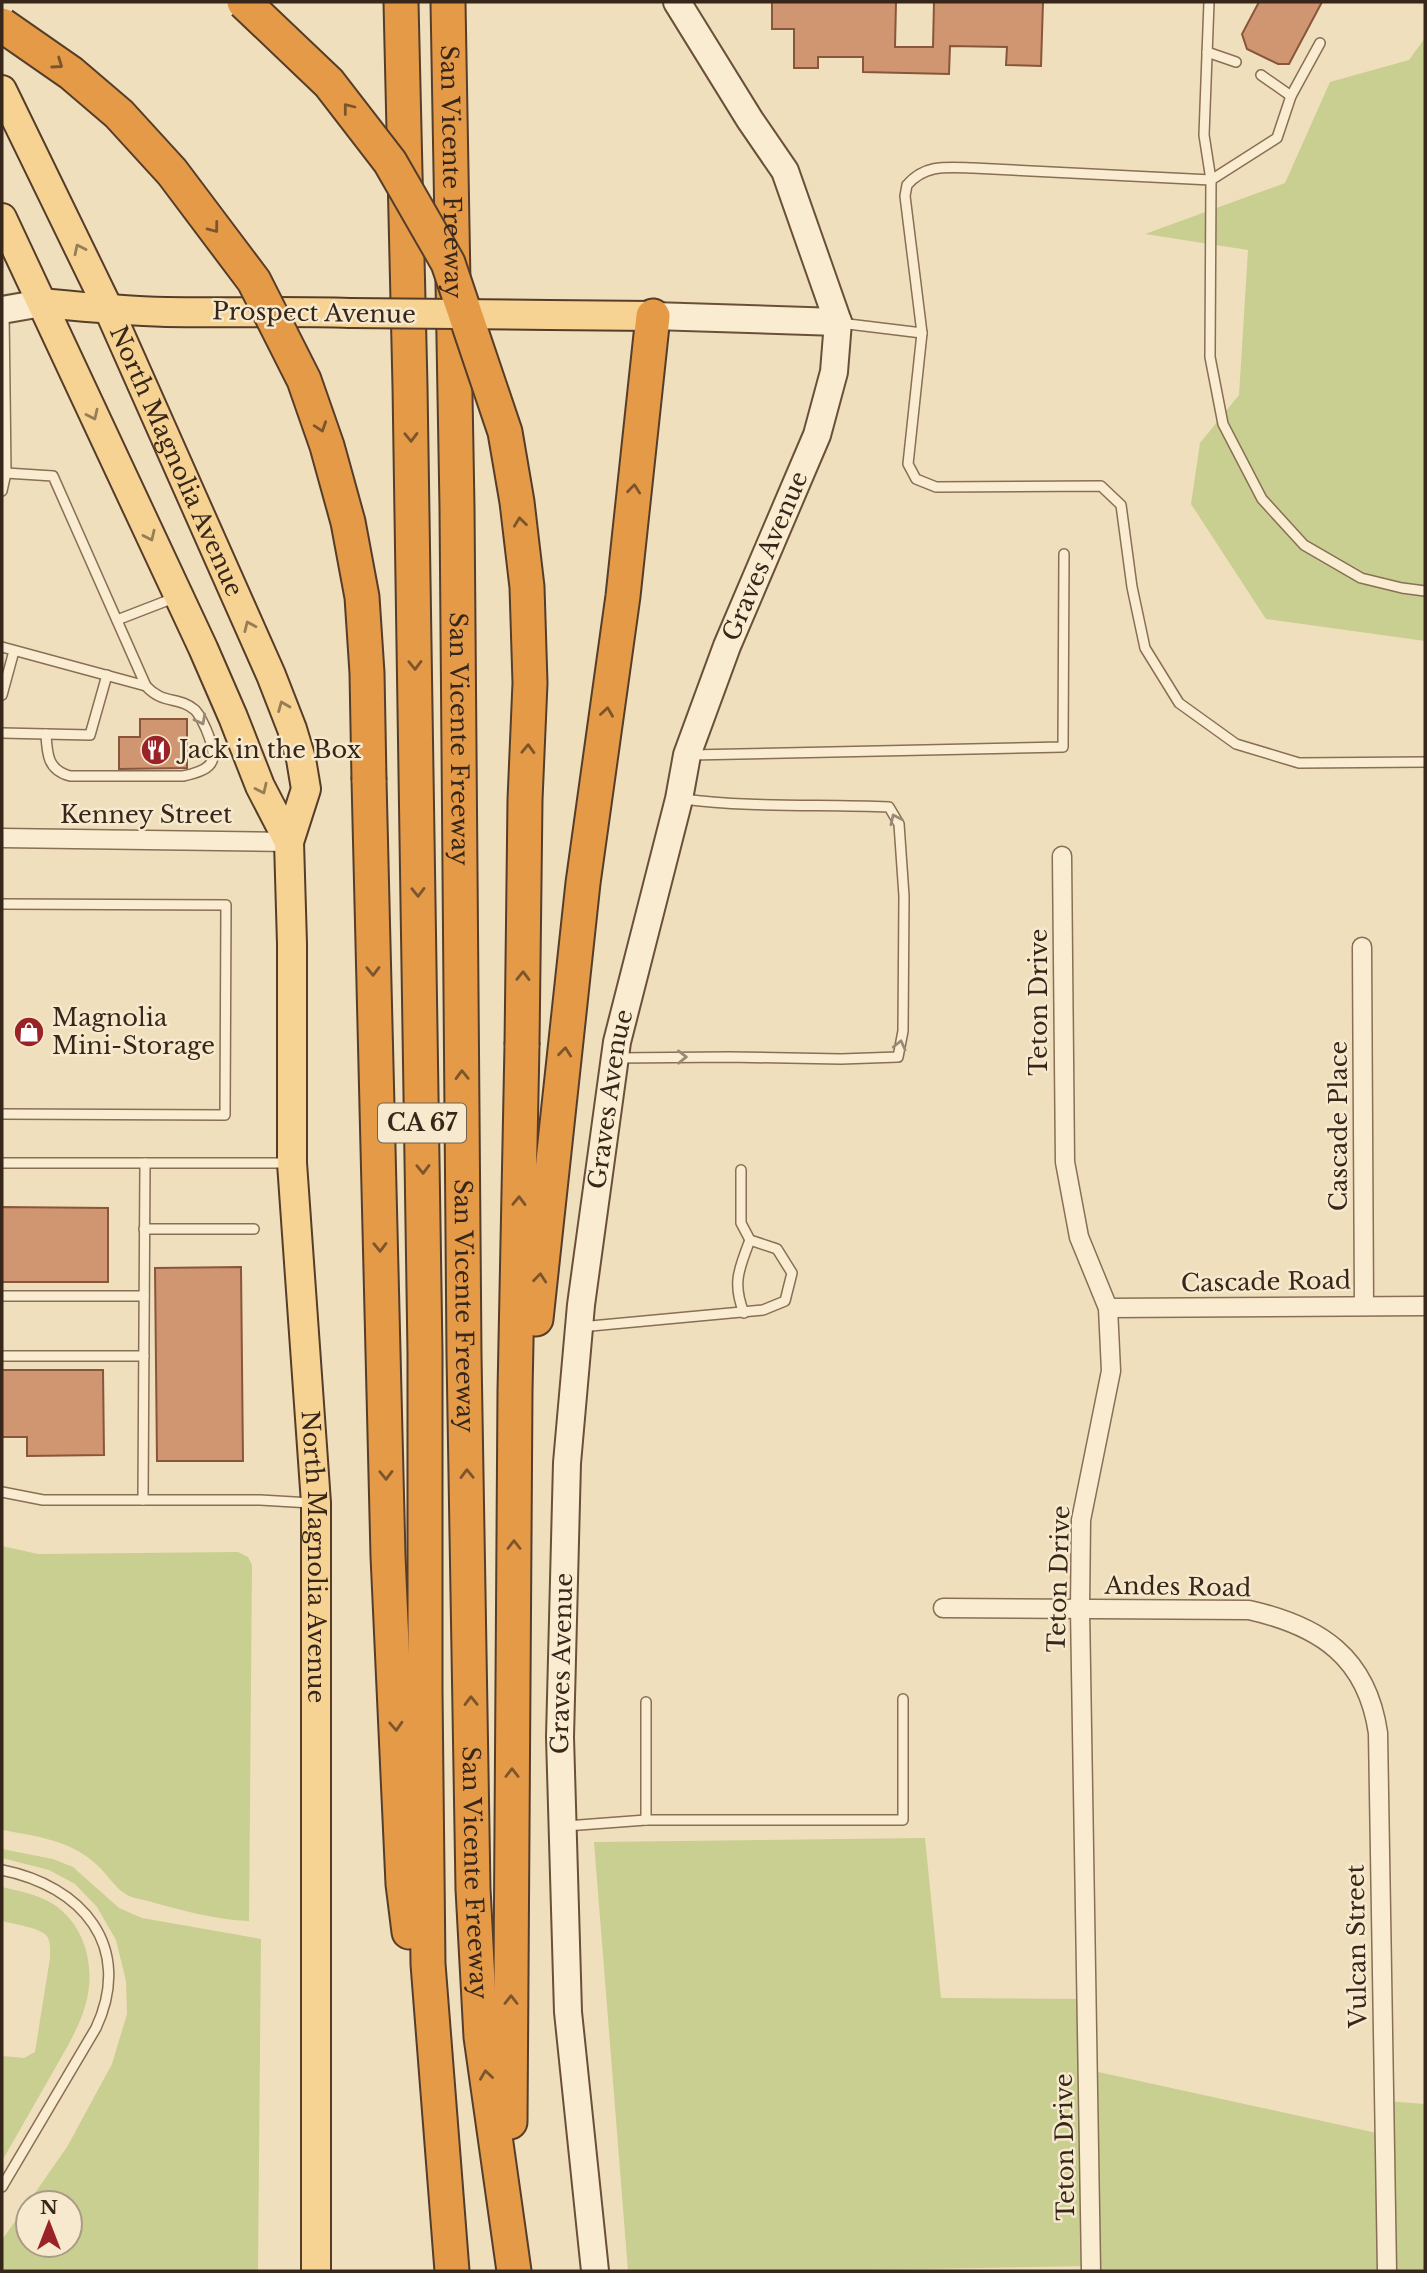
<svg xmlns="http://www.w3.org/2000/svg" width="1427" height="2273" font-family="'Libre Baskerville',serif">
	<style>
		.green { fill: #c9ce91; fill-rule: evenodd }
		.building { fill: #d09571; stroke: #88563a; stroke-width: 2 }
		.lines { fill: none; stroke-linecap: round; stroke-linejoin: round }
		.lane-casing { stroke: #886f55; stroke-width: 12 }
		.street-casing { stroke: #886f55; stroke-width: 21 }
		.secondary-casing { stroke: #6a5039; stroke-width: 30 }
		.primary-casing { stroke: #553d2a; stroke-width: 32 }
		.highway-casing { stroke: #553d2a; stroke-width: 37 }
		.lane { stroke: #faecd0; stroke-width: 9 }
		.street { stroke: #faecd0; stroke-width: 18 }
		.secondary { stroke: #faecd0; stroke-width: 26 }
		.primary { stroke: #f6d392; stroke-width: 28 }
		.highway { stroke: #e59a48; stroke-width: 33 }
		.primary-bridge-casing { stroke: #553d2a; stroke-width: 32; stroke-linecap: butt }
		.highway-bridge-casing { stroke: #553d2a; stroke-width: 37; stroke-linecap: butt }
		.primary-bridge { stroke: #f6d392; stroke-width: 28 }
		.highway-bridge { stroke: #e59a48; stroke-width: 33 }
		.oneway { stroke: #7d552d }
		.oneway2 { stroke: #967d56 }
		.oneway3 { stroke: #988a76 }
		.labels { text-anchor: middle; stroke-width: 5; stroke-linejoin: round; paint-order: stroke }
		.shield { fill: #f7e9cd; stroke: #716150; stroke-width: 2 }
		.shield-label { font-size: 23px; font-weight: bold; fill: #37271b }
		.street-label { font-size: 24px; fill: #37271b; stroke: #f7e9cd }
		.poi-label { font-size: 24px; fill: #37271b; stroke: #f7e9cd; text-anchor: start }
	</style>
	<rect width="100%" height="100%" fill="#f0dfbd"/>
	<g class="green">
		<path d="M 1425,38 L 1425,641 L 1266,619 L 1191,504 L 1200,443 L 1239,395 L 1248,250 L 1145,234 L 1285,183 L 1330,82 L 1409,60 Z"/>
		<path d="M 2,1546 L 38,1554 L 238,1552 L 248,1557 L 252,1565 L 249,1921 C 216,1920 180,1910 148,1901 C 141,1899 133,1898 127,1895 C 115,1888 107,1874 97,1865 C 71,1840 35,1836 2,1830 Z"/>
		<path d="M 925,1838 L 941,1998 L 1087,1999 L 1089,2070 L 1386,2135 L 1386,2101 L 1425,2104 L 1425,2271 L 1091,2271 L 1091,2266 L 814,2271 L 628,2271 L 594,1842 Z"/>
		<path d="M 2,1849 L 53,1859 L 73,1867 L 119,1908 L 142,1918 L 261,1939 L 258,2271 L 2,2271 L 2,2240 L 67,2147 L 112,2064 L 127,2014 L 126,1981 L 116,1940 L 97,1907 L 75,1884 L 49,1870 L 2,1858 ZM 70,2203 L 70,2245 L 28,2245 L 28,2203 Z"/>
		<path d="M 2,1887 C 19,1891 37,1894 53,1904 C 84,1924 95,1964 87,1999 C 81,2026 64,2052 50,2077 C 34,2105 18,2133 2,2161 L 2,2056 L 24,2058 L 35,2052 L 50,1958 C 50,1951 51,1940 46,1935 C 37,1927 13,1924 2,1921 Z"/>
	</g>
	<g class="building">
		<path d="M 772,2 L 896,2 L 895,47 L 933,47 L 934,2 L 1043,2 L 1041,66 L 1006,65 L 1007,47 L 950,46 L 949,74 L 863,72 L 863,57 L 818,57 L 818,68 L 794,68 L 794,29 L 772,29 Z"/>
		<path d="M 1259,2 L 1322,2 L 1289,64 L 1278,64 L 1247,49 L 1242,34 Z"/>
		<path d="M 140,719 L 187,719 L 187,768 L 119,769 L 119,737 L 140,737 Z"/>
		<path d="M 2,1207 L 108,1208 L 108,1282 L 2,1282 Z"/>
		<path d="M 241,1267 L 243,1461 L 157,1461 L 155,1268 Z"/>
		<path d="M 2,1370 L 103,1370 L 104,1455 L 27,1456 L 27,1437 L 2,1437 Z"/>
	</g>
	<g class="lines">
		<g class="lane-casing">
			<g id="lane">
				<path d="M 1209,2 L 1204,135 L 1211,180 L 1210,357 L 1223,424 L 1262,499 L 1304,545 L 1361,578 L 1402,588 L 1425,591"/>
				<path d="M 1207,52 L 1236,62"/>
				<path d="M 1261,75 L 1291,96"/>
				<path d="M 840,323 L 922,333 L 905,196 L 907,185 C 925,164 947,167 973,168 L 1211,180 L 1277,138 L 1291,96 L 1320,43"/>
				<path d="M 922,333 L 908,464 L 916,479 L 936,487 L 1101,486 L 1121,505 L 1132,587 L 1145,648 L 1179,703 L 1236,744 L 1299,763 L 1425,762"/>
				<path d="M 2,491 L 6,473 L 4,312"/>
				<path d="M 117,620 L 174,598"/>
				<path d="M 2,647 L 146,686 L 53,476 L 6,473"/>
				<path d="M 2,695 L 14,651"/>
				<path d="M 2,733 L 90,735 L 107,675"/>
				<path d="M 46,734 C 47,755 48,770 70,776 L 183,776 C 218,769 218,758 206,729 C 203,723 200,715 195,710 C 179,696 163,705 146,686"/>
				<path d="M 690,755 L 1063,747 L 1064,554"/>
				<path d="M 2,904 L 226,905 L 225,1115 L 2,1114"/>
				<path d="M 616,1058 L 729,1057 L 841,1059 L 898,1057 L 903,1031 L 904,896 L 899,824 L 889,807 C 820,804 751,808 683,799"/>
				<path d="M 2,1163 L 287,1163"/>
				<path d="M 144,1229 L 254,1229"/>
				<path d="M 2,1296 L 144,1296"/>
				<path d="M 744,1313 C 732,1283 739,1269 750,1240"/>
				<path d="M 580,1327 L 763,1310 L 785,1301 L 792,1273 L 777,1249 L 750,1240 L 741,1223 L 741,1170"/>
				<path d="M 2,1356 L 144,1356"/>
				<path d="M 2,1492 L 43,1500 L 260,1500 L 311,1503"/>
				<path d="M 143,1500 L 145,1163"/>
				<path d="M 646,1702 L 646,1820"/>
				<path d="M 566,1826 L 646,1820 L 903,1820 L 903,1699"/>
				<path d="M 2,1870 C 82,1886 134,1946 96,2028 L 2,2187"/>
			</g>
		</g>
		<g class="street-casing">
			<g id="street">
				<path d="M 2,838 L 289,842"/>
				<path d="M 1062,856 L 1065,1162 L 1079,1237 L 1108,1308 L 1111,1371 L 1081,1520 L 1080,1609 L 1091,2271"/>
				<path d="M 1362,947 L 1364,1305"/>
				<path d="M 1108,1308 L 1425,1306"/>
				<path d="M 943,1608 L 1249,1610 C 1320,1626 1367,1657 1378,1733 L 1387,2271"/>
			</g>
		</g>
		<g class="secondary-casing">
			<g id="secondary">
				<path d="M 2,310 L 42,303"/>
				<path d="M 653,316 L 838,322"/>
				<path id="s1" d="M 595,2271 L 568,2012 L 560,1737 L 567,1463 L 581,1305 L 617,1042 L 679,799 L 687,755 L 727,646 L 817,435 L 834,372 L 838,322 L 785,171 L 750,120 L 677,2"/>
			</g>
		</g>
		<g class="primary-casing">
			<g id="primary">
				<path id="s2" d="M 2,90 L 109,310 L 271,675 L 292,729 L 301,759 L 306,789 L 289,842 L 292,944 L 292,1163 L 316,1503 L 316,2271"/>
				<path d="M 2,218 L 203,648 L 233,717 L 260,786 L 289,842"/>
				<path d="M 42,303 C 84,307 125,311 166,312 C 228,313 289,311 350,313"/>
				<path d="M 549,315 L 653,316"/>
			</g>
		</g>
		<g class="highway-casing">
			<g id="highway">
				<path d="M 401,2 L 410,386 L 425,1353 L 425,1691 L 428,1964 L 452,2271"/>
				<path id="s3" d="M 448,2 L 457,507 L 464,1355 L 473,1889 L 481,2037 L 514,2271"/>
				<path d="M 369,780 L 388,1556 L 403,1884 L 409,1932"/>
				<path d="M 536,1319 L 583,883 L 623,596 L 653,316"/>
				<path d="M 510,2122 L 515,1391 L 522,1045"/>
			</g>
		</g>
		<use href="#lane" class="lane"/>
		<use href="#street" class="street"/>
		<use href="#secondary" class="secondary"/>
		<use href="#primary" class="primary"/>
		<use href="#highway" class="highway"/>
		<g class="primary-bridge-casing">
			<path id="primary-bridge" d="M 350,313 L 549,315"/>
		</g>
		<g class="highway-bridge-casing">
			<g id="highway-bridge">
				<path d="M 244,2 L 329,83 L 390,162 L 448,263 L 505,432 L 517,502 L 527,587 L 530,683 L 525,800 L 522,1045"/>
				<path d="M 2,25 L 71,73 L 119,114 L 172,172 L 254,281 L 304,380 L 327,446 L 348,522 L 362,597 L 367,673 L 369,780"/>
			</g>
		</g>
		<use href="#primary-bridge" class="primary-bridge"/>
		<use href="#highway-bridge" class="highway-bridge"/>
	</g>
	<defs><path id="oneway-chevron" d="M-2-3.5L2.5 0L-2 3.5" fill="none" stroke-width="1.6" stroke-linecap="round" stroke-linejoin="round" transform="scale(1.75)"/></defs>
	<g class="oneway">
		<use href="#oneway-chevron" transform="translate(58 64) rotate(35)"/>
		<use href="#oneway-chevron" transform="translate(348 108) rotate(-128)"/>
		<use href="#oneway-chevron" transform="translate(214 228) rotate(53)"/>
		<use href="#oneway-chevron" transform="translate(321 427) rotate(71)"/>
		<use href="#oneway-chevron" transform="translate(411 437) rotate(89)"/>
		<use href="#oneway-chevron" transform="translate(634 489) rotate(-84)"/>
		<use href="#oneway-chevron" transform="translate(520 522) rotate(-97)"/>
		<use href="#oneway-chevron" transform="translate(415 665) rotate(89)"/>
		<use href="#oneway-chevron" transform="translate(607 712) rotate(-82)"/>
		<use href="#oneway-chevron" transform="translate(528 749) rotate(-88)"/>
		<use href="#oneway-chevron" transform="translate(418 892) rotate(89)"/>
		<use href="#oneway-chevron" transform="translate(373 971) rotate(89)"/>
		<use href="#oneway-chevron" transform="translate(523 976) rotate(-89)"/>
		<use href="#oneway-chevron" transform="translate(565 1052) rotate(-84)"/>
		<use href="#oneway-chevron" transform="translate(462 1075) rotate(-91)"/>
		<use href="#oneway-chevron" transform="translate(423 1169) rotate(89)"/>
		<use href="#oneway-chevron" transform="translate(519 1201) rotate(-89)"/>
		<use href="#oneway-chevron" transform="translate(380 1247) rotate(89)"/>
		<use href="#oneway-chevron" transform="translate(540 1278) rotate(-84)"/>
		<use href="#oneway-chevron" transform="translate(467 1474) rotate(-91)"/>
		<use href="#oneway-chevron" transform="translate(386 1475) rotate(89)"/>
		<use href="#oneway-chevron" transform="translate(514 1545) rotate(-90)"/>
		<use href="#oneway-chevron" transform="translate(471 1701) rotate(-91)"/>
		<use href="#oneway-chevron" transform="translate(396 1726) rotate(87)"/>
		<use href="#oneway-chevron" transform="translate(512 1773) rotate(-90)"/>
		<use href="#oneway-chevron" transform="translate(511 2000) rotate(-90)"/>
		<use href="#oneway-chevron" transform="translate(486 2075) rotate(-98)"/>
	</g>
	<g class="oneway2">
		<use href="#oneway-chevron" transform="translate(79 249) rotate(-116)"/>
		<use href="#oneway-chevron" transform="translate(93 415) rotate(65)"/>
		<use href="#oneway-chevron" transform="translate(150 536) rotate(65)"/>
		<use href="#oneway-chevron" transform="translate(249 626) rotate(-114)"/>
		<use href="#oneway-chevron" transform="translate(283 706) rotate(-112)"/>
		<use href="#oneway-chevron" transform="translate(262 789) rotate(65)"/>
	</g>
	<g class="oneway3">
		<use href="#oneway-chevron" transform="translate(201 720) rotate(62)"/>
		<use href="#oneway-chevron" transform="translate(895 819) rotate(-115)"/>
		<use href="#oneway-chevron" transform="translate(900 1045) rotate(-77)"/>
		<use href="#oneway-chevron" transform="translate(682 1057) rotate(-1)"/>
	</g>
	<defs>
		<g id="restaurant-disc" transform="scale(1.575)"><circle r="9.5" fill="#9a2328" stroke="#f7e9cd"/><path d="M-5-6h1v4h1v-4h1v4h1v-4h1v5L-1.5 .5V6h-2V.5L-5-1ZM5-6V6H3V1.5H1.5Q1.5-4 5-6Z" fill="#fff"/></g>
		<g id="shop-disc" transform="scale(1.575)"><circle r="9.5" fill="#9a2328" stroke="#f7e9cd"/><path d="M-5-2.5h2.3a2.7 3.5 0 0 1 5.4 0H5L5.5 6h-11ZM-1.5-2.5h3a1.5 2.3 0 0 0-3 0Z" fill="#fff"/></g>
	</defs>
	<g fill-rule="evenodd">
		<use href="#restaurant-disc" x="156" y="750"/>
		<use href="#shop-disc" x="29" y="1032"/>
	</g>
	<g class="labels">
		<rect class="shield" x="378" y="1103.5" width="88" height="39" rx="5"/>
		<g class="shield-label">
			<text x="422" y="1131">CA 67</text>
		</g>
		<g class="street-label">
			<text dy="8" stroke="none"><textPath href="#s3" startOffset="170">San Vicente Freeway</textPath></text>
			<text transform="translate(314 313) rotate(1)" y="8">Prospect Avenue</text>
			<text dy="8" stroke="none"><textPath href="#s2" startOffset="410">North Magnolia Avenue</textPath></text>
			<text dy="8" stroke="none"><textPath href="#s1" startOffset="1743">Graves Avenue</textPath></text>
			<text dy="8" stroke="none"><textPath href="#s3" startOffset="737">San Vicente Freeway</textPath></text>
			<text x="146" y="823">Kenney Street</text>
			<text transform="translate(1039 1002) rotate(-90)" y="8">Teton Drive</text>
			<text dy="8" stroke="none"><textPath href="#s1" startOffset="1176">Graves Avenue</textPath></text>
			<text transform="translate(1339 1126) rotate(-90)" y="8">Cascade Place</text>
			<text transform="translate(1266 1282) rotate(-1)" y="8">Cascade Road</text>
			<text dy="8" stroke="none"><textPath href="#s3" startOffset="1304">San Vicente Freeway</textPath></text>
			<text dy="8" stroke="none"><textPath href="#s2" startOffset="1535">North Magnolia Avenue</textPath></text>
			<text transform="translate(1059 1579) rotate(-88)" y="8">Teton Drive</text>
			<text transform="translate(1178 1587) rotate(1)" y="8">Andes Road</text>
			<text dy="8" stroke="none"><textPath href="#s1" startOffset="609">Graves Avenue</textPath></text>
			<text dy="8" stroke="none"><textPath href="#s3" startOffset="1871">San Vicente Freeway</textPath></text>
			<text transform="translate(1357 1946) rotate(-91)" y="8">Vulcan Street</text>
			<text transform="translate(1065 2147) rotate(-91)" y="8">Teton Drive</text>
		</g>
		<g class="poi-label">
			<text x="179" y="758">Jack in the Box</text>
			<text x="52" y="1026">Magnolia<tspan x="52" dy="28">Mini-Storage</tspan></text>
		</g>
	</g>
	<rect width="1427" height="2273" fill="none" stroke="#37271b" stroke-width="7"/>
	<g transform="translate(49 2224)"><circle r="33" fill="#f7e9cd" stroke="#aa9b86" stroke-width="2"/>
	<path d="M0-5L12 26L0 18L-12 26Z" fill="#9a2328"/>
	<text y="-10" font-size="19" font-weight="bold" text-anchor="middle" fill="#37271b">N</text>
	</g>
</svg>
